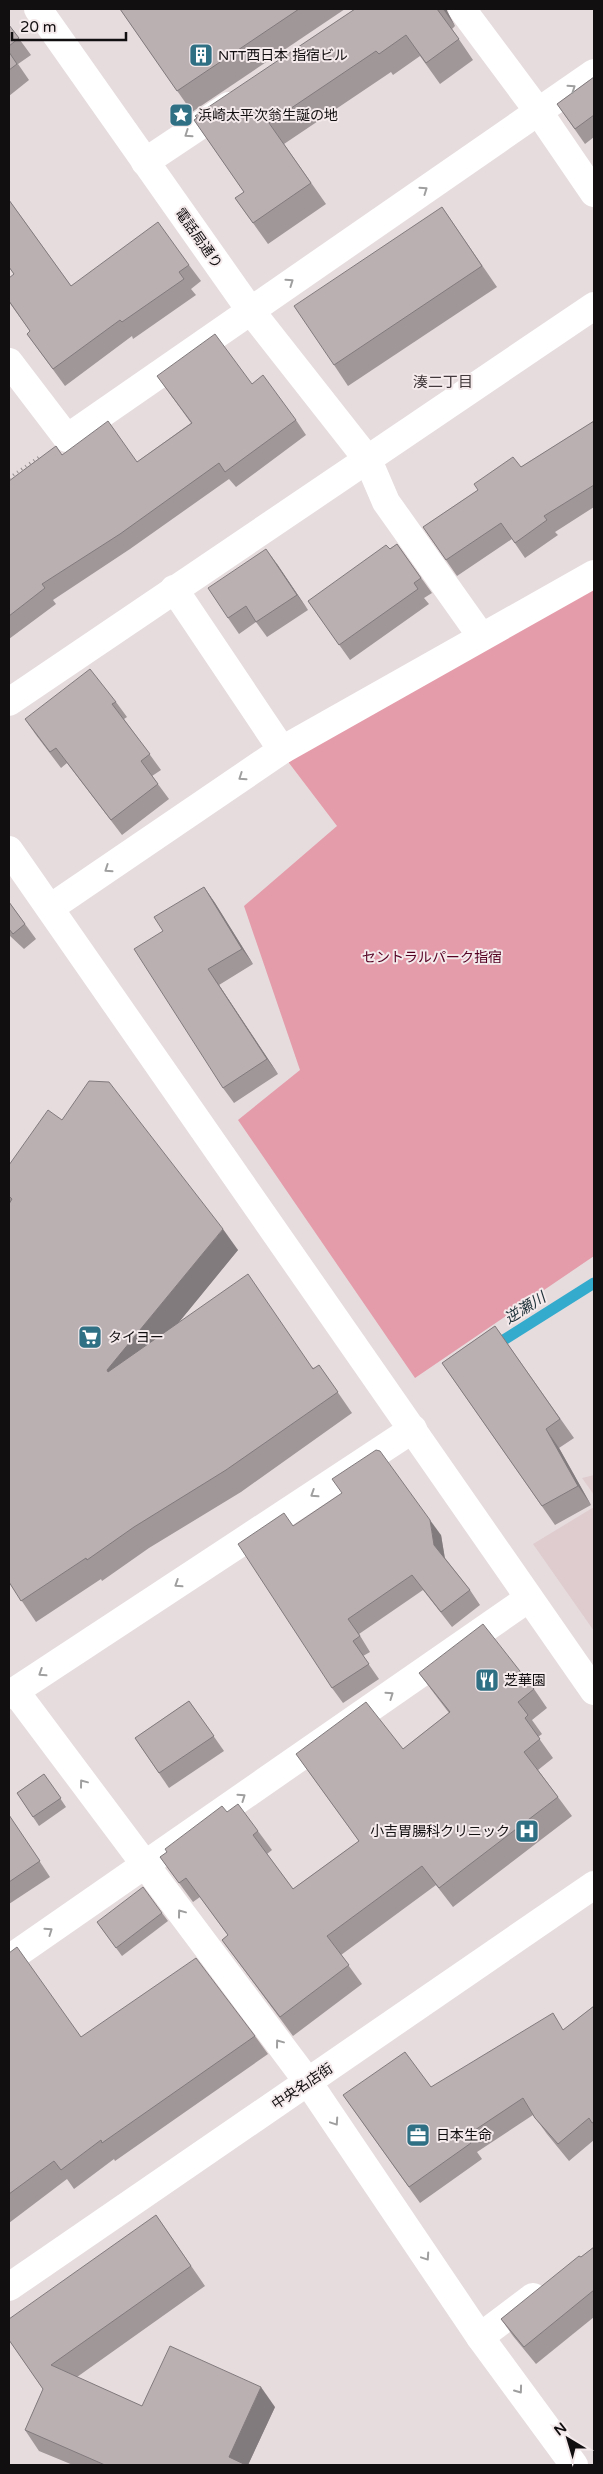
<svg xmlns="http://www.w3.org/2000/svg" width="603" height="2474" font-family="'Varela Round','Noto Sans JP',sans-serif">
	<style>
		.built { fill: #dfcccf }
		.green { fill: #e49caa }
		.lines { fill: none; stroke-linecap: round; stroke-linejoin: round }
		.stream { stroke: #34aacc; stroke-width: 11 }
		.path { stroke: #989192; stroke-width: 3; stroke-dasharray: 1 4; stroke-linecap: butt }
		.minor { stroke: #fff; stroke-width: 28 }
		.wall { fill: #a09799 }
		.shaded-wall { fill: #827b7d }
		.building { fill: #bab0b2; stroke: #827b7d }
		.oneway { stroke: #a09f9f }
		.labels { text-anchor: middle; stroke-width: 4; stroke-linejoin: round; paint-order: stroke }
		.poi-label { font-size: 14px; fill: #120f10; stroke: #f4e9eb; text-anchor: start }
		.street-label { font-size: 14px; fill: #120f10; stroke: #f4e9eb }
		.park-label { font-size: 14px; fill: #540122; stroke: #f4e9eb }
		.neighbourhood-label { font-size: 15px; fill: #41393b; stroke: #f4e9eb }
		.water-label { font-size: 15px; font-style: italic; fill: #1c3037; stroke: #f4e9eb }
	</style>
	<rect width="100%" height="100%" fill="#e6dcde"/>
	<g class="built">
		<path d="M 594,1475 L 594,1495 L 582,1478 Z"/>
		<path d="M 594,1507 L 594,1631 L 533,1544 Z"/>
	</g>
	<path class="green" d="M 594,587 L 594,1256 L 415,1378 L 238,1120 L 300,1070 L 244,906 L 337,826 L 286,759 Z"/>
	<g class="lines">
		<path class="stream" d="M 491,1348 L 594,1283"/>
		<path class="path" d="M 9,478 L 39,457"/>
		<g class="minor">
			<path d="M 38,9 L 250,310 L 368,460 L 386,502 L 481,636"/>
			<path d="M 462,9 L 538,111 L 594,193"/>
			<path d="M 145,162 L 229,106"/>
			<path d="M 9,362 L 67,438 L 594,73"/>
			<path d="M 174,589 L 282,750"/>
			<path d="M 9,702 L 594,306"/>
			<path d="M 9,850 L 594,1691"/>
			<path d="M 50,908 L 282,750 L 594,574"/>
			<path d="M 15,1691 L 308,2082 L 480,2337 L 574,2465"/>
			<path d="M 9,1695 L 413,1429"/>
			<path d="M 9,1959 L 529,1598"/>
			<path d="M 9,2287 L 594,1885"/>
			<path d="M 480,2337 L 533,2297"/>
		</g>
	</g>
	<g class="wall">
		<path d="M 120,9 L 345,9 L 192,112 Z"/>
		<path d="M 355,9 L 447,9 L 447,11 L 455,26 L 452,29 L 473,60 L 440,84 L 420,56 L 393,75 L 391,72 L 284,144 L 326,204 L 268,244 L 235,198 L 244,192 L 194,120 Z"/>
		<path d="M 9,25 L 31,55 L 18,64 L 29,80 L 9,96 Z"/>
		<path d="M 594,77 L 594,137 L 585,144 L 557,104 Z"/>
		<path d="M 9,200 L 71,286 L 189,265 L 201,281 L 191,289 L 196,295 L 133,339 L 132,336 L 65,386 L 27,334 L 30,331 L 9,302 L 14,274 L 9,267 Z"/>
		<path d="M 442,207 L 497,287 L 348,386 L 334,365 Z"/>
		<path d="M 157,376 L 252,384 L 296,420 L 306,435 L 236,487 L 229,479 L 130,549 L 53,600 L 56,604 L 9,639 L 9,481 L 62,455 L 137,462 L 191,423 Z"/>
		<path d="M 594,421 L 594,507 L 555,532 L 558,535 L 525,558 L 512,539 L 457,576 L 423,527 L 478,490 L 521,467 Z"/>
		<path d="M 397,544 L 432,593 L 424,598 L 429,604 L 350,660 L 308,601 Z"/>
		<path d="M 277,564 L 308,610 L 267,637 L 256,622 L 239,634 L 228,618 Z"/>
		<path d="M 116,702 L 127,717 L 124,719 L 161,770 L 152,776 L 169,799 L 122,835 L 67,763 L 61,768 L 36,735 L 25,719 Z"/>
		<path d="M 204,887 L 215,903 L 253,964 L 219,985 L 278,1074 L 234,1103 L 223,1088 L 163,931 Z"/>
		<path d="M 9,902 L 36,939 L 24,949 L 9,935 Z"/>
		<path d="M 9,1165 L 238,1250 L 178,1323 L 314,1368 L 319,1365 L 352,1413 L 241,1492 L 149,1548 L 102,1581 L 101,1579 L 36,1622 L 9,1582 Z"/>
		<path d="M 495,1326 L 574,1438 L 559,1448 L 591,1505 L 555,1525 L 442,1363 Z"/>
		<path d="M 293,1526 L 441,1535 L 445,1558 L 470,1590 L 480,1605 L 452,1627 L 423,1590 L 359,1634 L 370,1652 L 363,1656 L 379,1679 L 343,1703 L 332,1688 Z"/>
		<path d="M 419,1673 L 534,1689 L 547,1708 L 532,1720 L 542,1734 L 538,1737 L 553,1758 L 538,1770 L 572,1816 L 453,1907 L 436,1885 L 341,1955 L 362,1984 L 293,2036 L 222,1940 L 228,1935 L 200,1897 L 193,1902 L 160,1857 L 227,1812 L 258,1831 L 272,1850 L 267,1854 L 293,1889 L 359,1841 L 296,1754 L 403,1749 L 449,1713 L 433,1692 Z"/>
		<path d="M 189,1701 L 224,1751 L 169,1788 L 135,1738 Z"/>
		<path d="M 44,1774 L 66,1807 L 39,1826 L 17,1793 Z"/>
		<path d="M 9,1815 L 50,1877 L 9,1904 Z"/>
		<path d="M 162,1913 L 168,1921 L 122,1956 L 97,1922 Z"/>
		<path d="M 9,1953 L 81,2037 L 255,2036 L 268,2054 L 115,2161 L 114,2159 L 74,2189 L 67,2179 L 9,2223 Z"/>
		<path d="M 594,2006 L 594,2140 L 569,2161 L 547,2134 L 533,2115 L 477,2152 L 482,2159 L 420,2203 L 343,2095 L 431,2087 L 564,2029 Z"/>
		<path d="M 156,2215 L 205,2286 L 77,2377 L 142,2406 L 275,2407 L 248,2465 L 73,2465 L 39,2451 L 25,2430 L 43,2389 L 9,2340 Z"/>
		<path d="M 594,2247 L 594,2317 L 536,2364 L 513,2336 L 501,2319 Z"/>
	</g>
	<g class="shaded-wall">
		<path d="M 443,9 L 447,9 L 447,11 L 455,26 Z"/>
		<path d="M 266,549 L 277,564 L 308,610 L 297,595 Z"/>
		<path d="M 204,887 L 215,903 L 253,964 L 242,949 Z"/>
		<path d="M 208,969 L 219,985 L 278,1074 L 267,1059 Z"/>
		<path d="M 223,1229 L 238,1250 L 122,1392 L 107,1370 Z"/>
		<path d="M 546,1429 L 559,1448 L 591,1505 L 578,1486 Z"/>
		<path d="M 430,1520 L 441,1535 L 445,1560 L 434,1545 Z"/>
		<path d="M 261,2387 L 275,2407 L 248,2465 L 234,2465 L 229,2457 Z"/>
	</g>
	<g class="building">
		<path d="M 120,9 L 299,9 L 177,91 Z"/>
		<path d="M 355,9 L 437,9 L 459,39 L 426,63 L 406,35 L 379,54 L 376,51 L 269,123 L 311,183 L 253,223 L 235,198 L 244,192 L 194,120 L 197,118 L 195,116 Z"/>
		<path d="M 9,25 L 19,38 L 9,46 Z"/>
		<path d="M 9,52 L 17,64 L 9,70 Z"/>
		<path d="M 594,77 L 594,115 L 575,129 L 557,104 Z"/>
		<path d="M 9,200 L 71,286 L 158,222 L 189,265 L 179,272 L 184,279 L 122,322 L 120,320 L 53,369 L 27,334 L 30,331 L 9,301 L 9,278 L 14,274 L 9,267 Z"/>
		<path d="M 442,207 L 482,266 L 334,365 L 294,306 Z"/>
		<path d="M 215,334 L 252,384 L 263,375 L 296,420 L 225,472 L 219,463 L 120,534 L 42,584 L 45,588 L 9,616 L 9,481 L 56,446 L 62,455 L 108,421 L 137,462 L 192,423 L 157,376 Z"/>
		<path d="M 594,421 L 594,485 L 544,516 L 547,520 L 515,543 L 501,523 L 446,560 L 423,527 L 478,490 L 474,484 L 513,457 L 521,467 Z"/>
		<path d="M 397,544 L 421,578 L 414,583 L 418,589 L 339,645 L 308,601 L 386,545 L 390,549 Z"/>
		<path d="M 266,549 L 297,595 L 256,622 L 246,606 L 228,618 L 208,588 Z"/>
		<path d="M 90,669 L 116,702 L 112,704 L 150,754 L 141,761 L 158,784 L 111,820 L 56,748 L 50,752 L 25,719 Z"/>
		<path d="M 204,887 L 242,949 L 208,969 L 267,1059 L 223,1088 L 134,949 L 163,931 L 154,917 Z"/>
		<path d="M 9,902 L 25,924 L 13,934 L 9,929 Z"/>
		<path d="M 89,1081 L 109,1082 L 223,1229 L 107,1370 L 108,1372 L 248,1274 L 313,1369 L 319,1365 L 338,1392 L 226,1470 L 134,1527 L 87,1560 L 86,1558 L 21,1601 L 9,1582 L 9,1204 L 12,1199 L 9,1196 L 9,1165 L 48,1110 L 62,1120 Z"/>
		<path d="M 495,1326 L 560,1419 L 546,1429 L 578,1486 L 542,1506 L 442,1363 Z"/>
		<path d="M 376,1450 L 380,1451 L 430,1520 L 434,1545 L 470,1590 L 441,1612 L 412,1575 L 348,1619 L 360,1636 L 353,1641 L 369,1664 L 332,1688 L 238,1544 L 284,1513 L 293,1526 L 342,1493 L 332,1479 Z"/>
		<path d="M 483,1624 L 534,1689 L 518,1702 L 528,1715 L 525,1718 L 540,1739 L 524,1752 L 558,1797 L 439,1888 L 422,1866 L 327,1936 L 349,1965 L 280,2017 L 222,1940 L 228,1935 L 186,1878 L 179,1883 L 160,1857 L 167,1852 L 165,1849 L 222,1806 L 227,1812 L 238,1804 L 258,1831 L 253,1835 L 293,1889 L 359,1841 L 296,1754 L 366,1702 L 403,1749 L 450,1712 L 419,1673 Z"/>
		<path d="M 189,1701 L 214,1736 L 159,1773 L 135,1738 Z"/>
		<path d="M 44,1774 L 61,1798 L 33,1817 L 17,1793 Z"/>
		<path d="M 9,1815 L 40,1861 L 9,1882 Z"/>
		<path d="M 143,1887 L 162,1913 L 116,1948 L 97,1922 Z"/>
		<path d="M 17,1947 L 81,2037 L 196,1958 L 255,2036 L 102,2143 L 101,2140 L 61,2170 L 54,2161 L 9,2194 L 9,1953 Z"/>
		<path d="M 594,2006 L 594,2122 L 592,2123 L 589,2118 L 558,2144 L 535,2118 L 523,2098 L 466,2136 L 471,2143 L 409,2187 L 343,2095 L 405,2052 L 431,2087 L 553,2013 L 563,2030 Z"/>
		<path d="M 156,2215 L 191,2266 L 51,2365 L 142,2406 L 170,2346 L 261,2387 L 229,2457 L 246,2465 L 105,2465 L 25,2430 L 43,2389 L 9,2340 L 9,2319 Z"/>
		<path d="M 594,2247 L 594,2290 L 524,2347 L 501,2319 L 579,2256 L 581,2257 Z"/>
	</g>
	<defs><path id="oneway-chevron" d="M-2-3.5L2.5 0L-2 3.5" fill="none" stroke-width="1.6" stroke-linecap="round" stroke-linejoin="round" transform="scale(1.25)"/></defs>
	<g class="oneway">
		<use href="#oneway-chevron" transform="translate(572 88) rotate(-34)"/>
		<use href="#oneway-chevron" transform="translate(188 134) rotate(146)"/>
		<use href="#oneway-chevron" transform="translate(424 190) rotate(-35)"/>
		<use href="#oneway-chevron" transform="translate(290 282) rotate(-35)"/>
		<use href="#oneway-chevron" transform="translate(242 777) rotate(146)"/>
		<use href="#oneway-chevron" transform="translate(108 869) rotate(146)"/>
		<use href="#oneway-chevron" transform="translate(314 1494) rotate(147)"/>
		<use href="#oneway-chevron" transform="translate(178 1584) rotate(147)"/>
		<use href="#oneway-chevron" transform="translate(42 1673) rotate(147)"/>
		<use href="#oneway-chevron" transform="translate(390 1695) rotate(-35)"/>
		<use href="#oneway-chevron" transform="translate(83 1783) rotate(-127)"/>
		<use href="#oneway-chevron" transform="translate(242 1797) rotate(-35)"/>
		<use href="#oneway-chevron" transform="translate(181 1913) rotate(-127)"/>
		<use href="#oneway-chevron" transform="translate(49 1931) rotate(-35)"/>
		<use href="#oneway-chevron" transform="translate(279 2043) rotate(-127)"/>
		<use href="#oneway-chevron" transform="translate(335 2122) rotate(56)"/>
		<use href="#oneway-chevron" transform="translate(426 2257) rotate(56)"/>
		<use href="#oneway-chevron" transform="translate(519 2390) rotate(54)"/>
	</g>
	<defs>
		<g id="building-square" transform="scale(1.25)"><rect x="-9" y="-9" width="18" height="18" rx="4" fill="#307084" stroke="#f4e9eb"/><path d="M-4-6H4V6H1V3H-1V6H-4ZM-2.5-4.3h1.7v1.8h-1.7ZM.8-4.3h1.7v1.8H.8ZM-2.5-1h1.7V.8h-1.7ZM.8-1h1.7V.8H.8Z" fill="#fff"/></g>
		<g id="sight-square" transform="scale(1.25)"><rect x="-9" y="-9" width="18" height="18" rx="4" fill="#307084" stroke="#f4e9eb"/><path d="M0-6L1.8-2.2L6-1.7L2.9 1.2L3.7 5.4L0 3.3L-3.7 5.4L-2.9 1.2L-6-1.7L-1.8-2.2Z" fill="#fff"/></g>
		<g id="supermarket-square" transform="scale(1.25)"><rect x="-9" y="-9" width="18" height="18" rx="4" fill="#307084" stroke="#f4e9eb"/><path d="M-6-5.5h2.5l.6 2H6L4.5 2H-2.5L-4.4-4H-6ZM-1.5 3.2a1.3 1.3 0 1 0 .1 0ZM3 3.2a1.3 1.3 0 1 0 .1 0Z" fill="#fff"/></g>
		<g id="restaurant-square" transform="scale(1.25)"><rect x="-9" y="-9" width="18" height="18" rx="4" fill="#307084" stroke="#f4e9eb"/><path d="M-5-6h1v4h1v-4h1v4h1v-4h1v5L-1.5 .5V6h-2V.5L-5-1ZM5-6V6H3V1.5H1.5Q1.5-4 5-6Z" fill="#fff"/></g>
		<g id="hospital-square" transform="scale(1.25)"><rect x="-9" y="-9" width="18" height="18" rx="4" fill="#307084" stroke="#f4e9eb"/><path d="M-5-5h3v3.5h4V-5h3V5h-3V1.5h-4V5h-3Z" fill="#fff"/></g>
		<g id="office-square" transform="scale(1.25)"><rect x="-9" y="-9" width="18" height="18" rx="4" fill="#307084" stroke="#f4e9eb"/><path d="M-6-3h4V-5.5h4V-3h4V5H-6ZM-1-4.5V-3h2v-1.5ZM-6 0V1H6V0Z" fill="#fff"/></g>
	</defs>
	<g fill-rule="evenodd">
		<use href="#building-square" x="201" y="55"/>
		<use href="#sight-square" x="181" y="115"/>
		<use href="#supermarket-square" x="90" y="1337"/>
		<use href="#restaurant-square" x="487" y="1680"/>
		<use href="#hospital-square" x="527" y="1831"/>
		<use href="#office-square" x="418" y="2135"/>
	</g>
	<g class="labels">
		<g class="poi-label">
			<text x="218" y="60">NTT西日本 指宿ビル</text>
			<text x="198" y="120">浜崎太平次翁生誕の地</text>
			<text x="108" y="1342">タイヨー</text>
			<text x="504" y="1685">芝華園</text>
			<text x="510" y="1836" text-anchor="end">小吉胃腸科クリニック</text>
			<text x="436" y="2140">日本生命</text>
		</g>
		<g class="street-label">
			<text transform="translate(199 238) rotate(55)" y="5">電話局通り</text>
			<text transform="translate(302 2086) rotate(-34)" y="5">中央名店街</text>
		</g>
		<g class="park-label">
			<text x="432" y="962">セントラルパーク指宿</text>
		</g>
		<g class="neighbourhood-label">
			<text x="443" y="387">湊二丁目</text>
		</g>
		<g class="water-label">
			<text transform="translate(525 1308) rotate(-32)" y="5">逆瀬川</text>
		</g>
	</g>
	<rect width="603" height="2474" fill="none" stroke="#120f10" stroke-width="20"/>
	<g transform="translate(568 2439) rotate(322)" stroke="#f4e9eb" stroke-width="4" paint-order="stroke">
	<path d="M0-4L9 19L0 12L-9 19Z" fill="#120f10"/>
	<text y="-8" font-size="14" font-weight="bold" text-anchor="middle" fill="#120f10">N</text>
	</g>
	<path d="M12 32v8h114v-8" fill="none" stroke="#120f10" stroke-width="2.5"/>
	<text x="20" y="32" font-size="15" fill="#120f10" stroke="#f4e9eb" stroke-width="4" paint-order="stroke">20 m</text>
</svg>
